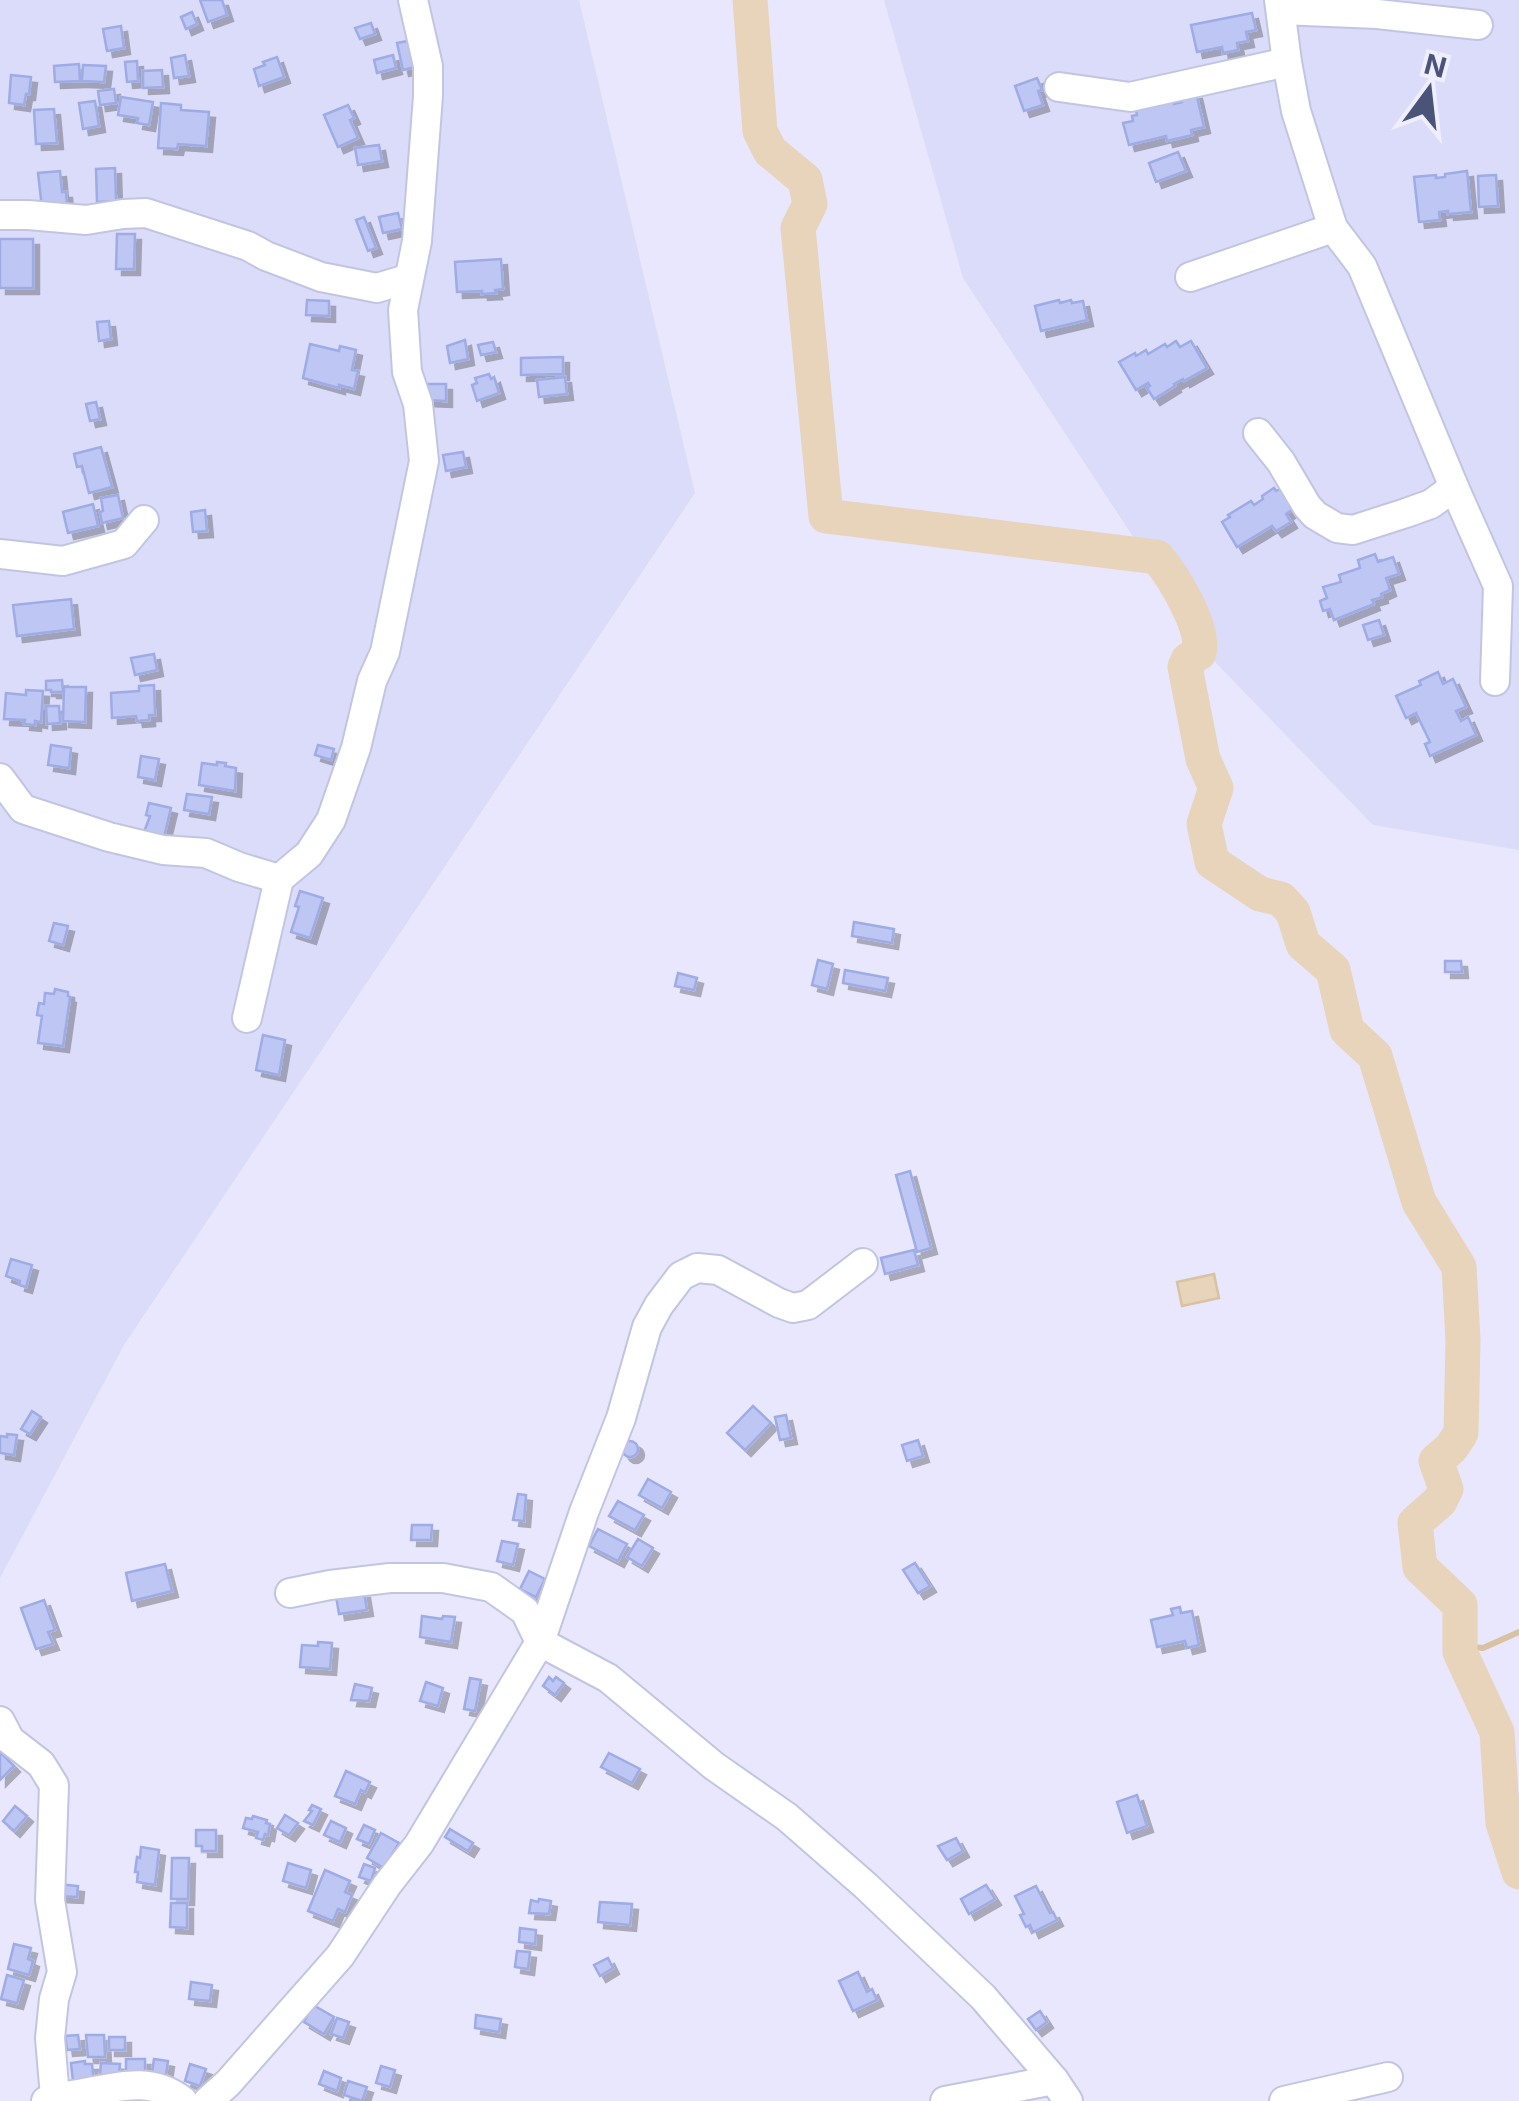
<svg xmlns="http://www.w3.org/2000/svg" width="1519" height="2101" font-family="Inter,sans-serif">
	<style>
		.residential { fill: #dbdcfa }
		.water { fill: #e7d4bb; stroke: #d9c2a1; stroke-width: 2.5 }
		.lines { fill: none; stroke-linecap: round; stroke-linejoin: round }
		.stream { stroke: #d9c2a1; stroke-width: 6 }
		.river { stroke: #e7d4bb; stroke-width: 35 }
		.building { fill: #bec7f3; stroke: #9eace6; stroke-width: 2.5; filter: url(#shadow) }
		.minor-casing { stroke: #c2c5e2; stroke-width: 32 }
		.minor { stroke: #fff; stroke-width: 28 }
	</style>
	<defs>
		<filter id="shadow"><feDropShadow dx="6" dy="6" stdDeviation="0" flood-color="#0004"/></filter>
	</defs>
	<rect width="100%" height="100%" fill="#e8e7fd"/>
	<g class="residential">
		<path d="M 0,0 L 579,0 L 695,493 L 124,1345 L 0,1578 Z"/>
		<path d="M 884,0 L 1519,0 L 1519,850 L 1373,825 L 1216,663 L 963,278 Z"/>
	</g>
	<path class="water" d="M 1214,1274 L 1219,1298 L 1182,1306 L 1177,1282 Z"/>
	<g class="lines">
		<path class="stream" d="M 1459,1646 L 1483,1648 L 1519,1632"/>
		<path class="river" d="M 750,0 L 760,131 L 770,151 L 805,180 L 810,204 L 798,228 L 826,516 L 1157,557 C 1174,577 1205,628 1199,653 L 1188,660 L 1185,667 L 1203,759 L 1216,788 L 1204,824 L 1212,862 L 1260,894 L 1281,899 L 1293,912 L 1303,944 L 1333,970 L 1347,1030 L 1375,1056 L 1419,1202 L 1459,1267 L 1463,1340 L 1461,1433 L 1451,1448 L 1436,1461 L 1446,1489 L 1440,1501 L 1415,1523 L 1420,1567 L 1460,1605 L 1460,1652 L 1497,1732 L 1503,1823 L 1519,1872"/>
	</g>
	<g class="building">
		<path d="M 200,0 L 222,0 L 227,15 L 208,22 Z"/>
		<path d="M 192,12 L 197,24 L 186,29 L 181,17 Z"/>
		<path d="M 1252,13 L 1256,30 L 1246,32 L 1248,41 L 1237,43 L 1238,50 L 1223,53 L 1222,47 L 1197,52 L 1191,25 Z"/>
		<path d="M 371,23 L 375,34 L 360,39 L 355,28 Z"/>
		<path d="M 121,26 L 124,48 L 107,51 L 103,29 Z"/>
		<path d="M 413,40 L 419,66 L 403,70 L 397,43 Z"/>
		<path d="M 185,55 L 189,76 L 174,78 L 171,58 Z"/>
		<path d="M 393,55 L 396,68 L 377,73 L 374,60 Z"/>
		<path d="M 277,57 L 284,77 L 259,86 L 254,69 L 265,65 L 263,62 Z"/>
		<path d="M 137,61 L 138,81 L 127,82 L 125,62 Z"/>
		<path d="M 79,64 L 80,81 L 55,82 L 54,66 Z"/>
		<path d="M 83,65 L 106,66 L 104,82 L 82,81 Z"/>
		<path d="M 162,70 L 163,87 L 143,88 L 143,71 Z"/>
		<path d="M 11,75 L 31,77 L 29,94 L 26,94 L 24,105 L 9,103 Z"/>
		<path d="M 1037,78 L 1042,90 L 1038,91 L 1043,105 L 1024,111 L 1015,86 Z"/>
		<path d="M 114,89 L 116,103 L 100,105 L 98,91 Z"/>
		<path d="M 1196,93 L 1204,127 L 1191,130 L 1192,135 L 1167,141 L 1166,136 L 1129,145 L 1123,123 L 1133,121 L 1132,116 L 1137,115 L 1136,110 L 1173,98 L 1174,104 L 1182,102 L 1181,96 Z"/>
		<path d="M 121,97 L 153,102 L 149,125 L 137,123 L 138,118 L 118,115 Z"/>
		<path d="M 95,101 L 99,126 L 83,129 L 79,103 Z"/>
		<path d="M 161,103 L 181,105 L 181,110 L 209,112 L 206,146 L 178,144 L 177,149 L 158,148 Z"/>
		<path d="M 348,105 L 354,118 L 350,120 L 358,138 L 338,147 L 324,115 Z"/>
		<path d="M 54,109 L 57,143 L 36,144 L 34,110 Z"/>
		<path d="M 379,145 L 382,161 L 358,165 L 355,148 Z"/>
		<path d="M 1178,152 L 1186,171 L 1156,182 L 1149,163 Z"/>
		<path d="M 115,168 L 116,201 L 97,202 L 96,169 Z"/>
		<path d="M 60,171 L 62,192 L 66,192 L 67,205 L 42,208 L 38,173 Z"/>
		<path d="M 1467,171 L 1471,212 L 1448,214 L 1448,211 L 1439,212 L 1440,220 L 1419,222 L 1414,177 L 1436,175 L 1436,178 L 1445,177 L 1445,174 Z"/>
		<path d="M 1496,175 L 1498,206 L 1479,207 L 1478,176 Z"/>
		<path d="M 398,213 L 402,229 L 383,233 L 379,217 Z"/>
		<path d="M 364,217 L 376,248 L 368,251 L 356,220 Z"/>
		<path d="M 117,234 L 135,234 L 134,269 L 116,269 Z"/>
		<rect x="0" y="239" width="33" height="49"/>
		<path d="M 501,259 L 503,289 L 495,290 L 496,293 L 482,294 L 482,291 L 457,292 L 455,262 Z"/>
		<path d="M 307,300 L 329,301 L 329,316 L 306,315 Z"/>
		<path d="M 1059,300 L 1060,303 L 1071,300 L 1072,303 L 1083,301 L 1087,320 L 1041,331 L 1035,306 Z"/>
		<path d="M 109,321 L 111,339 L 99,341 L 97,322 Z"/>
		<path d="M 465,340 L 468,359 L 450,363 L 447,346 Z"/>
		<path d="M 1176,341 L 1180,347 L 1191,341 L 1207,368 L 1184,381 L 1183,379 L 1174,384 L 1175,386 L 1154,399 L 1147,388 L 1150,386 L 1148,383 L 1136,390 L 1119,362 L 1135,353 L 1136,356 L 1146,350 L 1148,354 L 1165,344 L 1167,347 Z"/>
		<path d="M 493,342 L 496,352 L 481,355 L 478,345 Z"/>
		<path d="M 310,344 L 339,351 L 340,346 L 356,350 L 352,370 L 358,371 L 354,389 L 339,385 L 339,388 L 303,378 Z"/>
		<path d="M 563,357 L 563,374 L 521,375 L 521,358 Z"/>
		<path d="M 489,374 L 491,379 L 494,377 L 499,393 L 477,401 L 472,385 L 477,383 L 475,378 Z"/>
		<path d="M 565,377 L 567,394 L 539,397 L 537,380 Z"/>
		<path d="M 424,384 L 446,384 L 446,401 L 424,400 Z"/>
		<path d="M 96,402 L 100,419 L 90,421 L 86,404 Z"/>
		<path d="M 101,447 L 112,487 L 89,493 L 82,466 L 77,467 L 74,454 Z"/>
		<path d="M 463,452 L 466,467 L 446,471 L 443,455 Z"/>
		<path d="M 1274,488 L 1276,491 L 1282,488 L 1295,508 L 1286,514 L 1291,522 L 1276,531 L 1272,526 L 1237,547 L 1222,522 L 1230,517 L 1228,515 L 1251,501 L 1254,505 L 1263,499 L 1262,496 Z"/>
		<path d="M 118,495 L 123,518 L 102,523 L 100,512 L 103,511 L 101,498 Z"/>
		<path d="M 93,504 L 98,526 L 68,533 L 63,512 Z"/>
		<path d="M 205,510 L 207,531 L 193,532 L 191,512 Z"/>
		<path d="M 1375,554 L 1378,562 L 1393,557 L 1399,574 L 1386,578 L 1390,590 L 1381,594 L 1382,597 L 1372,600 L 1374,604 L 1334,620 L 1330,609 L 1323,611 L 1320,601 L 1327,598 L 1323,587 L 1341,582 L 1339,575 L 1360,568 L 1358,560 Z"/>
		<path d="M 71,599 L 74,629 L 17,636 L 13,605 Z"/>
		<path d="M 1379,620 L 1384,635 L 1368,640 L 1363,625 Z"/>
		<path d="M 154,654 L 157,670 L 135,675 L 131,658 Z"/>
		<path d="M 1438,672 L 1443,684 L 1453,679 L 1466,707 L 1456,711 L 1461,721 L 1468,717 L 1476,735 L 1430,756 L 1425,744 L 1430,742 L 1416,713 L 1406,718 L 1396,696 L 1421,685 L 1419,681 Z"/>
		<path d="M 62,680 L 63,692 L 51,692 L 51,690 L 46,690 L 46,681 Z"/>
		<path d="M 154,685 L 155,715 L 149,715 L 149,720 L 137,721 L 136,716 L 112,718 L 111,693 L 139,691 L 139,686 Z"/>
		<path d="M 64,687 L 86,687 L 85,722 L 63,721 Z"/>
		<path d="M 26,690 L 43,691 L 41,722 L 35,721 L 35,725 L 24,724 L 25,720 L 4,719 L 6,693 L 26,695 Z"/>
		<path d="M 46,706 L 59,706 L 60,723 L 47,724 Z"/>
		<path d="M 51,745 L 71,748 L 69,768 L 48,765 Z"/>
		<path d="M 318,745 L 334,749 L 331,760 L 315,755 Z"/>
		<path d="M 141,756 L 159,759 L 155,780 L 138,777 Z"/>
		<path d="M 217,762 L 226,763 L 225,766 L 236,768 L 235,791 L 199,785 L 202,763 L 217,765 Z"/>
		<path d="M 187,794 L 212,797 L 209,814 L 184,810 Z"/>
		<path d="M 149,803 L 171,808 L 162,845 L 141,840 L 150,816 L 146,815 Z"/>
		<path d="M 300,891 L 323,898 L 310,938 L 291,932 L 299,907 L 295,906 Z"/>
		<path d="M 854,922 L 894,929 L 892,943 L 852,936 Z"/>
		<path d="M 54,923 L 68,926 L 63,945 L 49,941 Z"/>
		<path d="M 818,960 L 833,964 L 827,989 L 812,985 Z"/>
		<path d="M 1445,961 L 1461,961 L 1462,972 L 1445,972 Z"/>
		<path d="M 845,970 L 888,978 L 885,991 L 843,983 Z"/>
		<path d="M 678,973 L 697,978 L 694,990 L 675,986 Z"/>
		<path d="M 55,989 L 68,992 L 68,996 L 70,997 L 63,1046 L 38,1043 L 42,1016 L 37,1015 L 39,1003 L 44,1004 L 45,993 L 54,994 Z"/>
		<path d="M 263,1035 L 285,1040 L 279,1075 L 256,1070 Z"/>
		<path d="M 910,1171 L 931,1248 L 917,1252 L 896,1175 Z"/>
		<path d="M 914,1250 L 918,1265 L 885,1274 L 881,1258 Z"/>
		<path d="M 11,1259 L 32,1265 L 26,1287 L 19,1285 L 20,1281 L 6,1276 Z"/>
		<path d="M 753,1406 L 771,1423 L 745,1450 L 727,1433 Z"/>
		<path d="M 32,1411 L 41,1417 L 30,1434 L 21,1429 Z"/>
		<path d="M 786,1415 L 791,1438 L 780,1440 L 775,1417 Z"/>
		<path d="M 7,1434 L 17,1435 L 14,1455 L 0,1453 L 0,1436 L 7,1437 Z"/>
		<path d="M 918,1440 L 923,1456 L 907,1461 L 902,1445 Z"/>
		<circle cx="630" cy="1449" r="8"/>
		<path d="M 648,1479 L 671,1492 L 662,1508 L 639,1495 Z"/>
		<path d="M 518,1494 L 526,1495 L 524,1521 L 513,1520 Z"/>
		<path d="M 618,1501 L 644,1515 L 635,1530 L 609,1516 Z"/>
		<path d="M 412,1525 L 432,1525 L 431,1540 L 411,1540 Z"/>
		<path d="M 598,1529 L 627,1544 L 618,1561 L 589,1546 Z"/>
		<path d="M 638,1539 L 653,1548 L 642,1566 L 627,1557 Z"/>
		<path d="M 502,1541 L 518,1544 L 513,1565 L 497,1561 Z"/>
		<path d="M 915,1563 L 930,1586 L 918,1593 L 903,1570 Z"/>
		<path d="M 165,1564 L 172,1591 L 132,1601 L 126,1573 Z"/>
		<path d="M 529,1571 L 545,1579 L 536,1597 L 520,1589 Z"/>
		<path d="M 364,1592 L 367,1610 L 339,1614 L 336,1596 Z"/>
		<path d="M 44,1600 L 55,1630 L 48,1632 L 53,1644 L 36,1649 L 21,1608 Z"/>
		<path d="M 1180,1607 L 1181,1613 L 1192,1611 L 1199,1645 L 1187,1648 L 1185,1641 L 1157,1647 L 1151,1620 L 1173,1615 L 1171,1609 Z"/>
		<path d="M 422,1616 L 442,1619 L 443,1616 L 455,1617 L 451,1642 L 420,1637 Z"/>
		<path d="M 318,1642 L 332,1643 L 330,1669 L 300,1667 L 302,1645 L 318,1646 Z"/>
		<path d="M 549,1677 L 553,1681 L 556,1677 L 564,1683 L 555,1695 L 543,1686 Z"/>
		<path d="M 470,1678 L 481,1680 L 475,1711 L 464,1709 Z"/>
		<path d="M 426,1682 L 443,1688 L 438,1706 L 420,1701 Z"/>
		<path d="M 355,1684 L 372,1688 L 369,1701 L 351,1700 Z"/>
		<path d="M 1,1753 L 14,1766 L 0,1780 L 0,1754 Z"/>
		<path d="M 609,1753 L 640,1769 L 632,1783 L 601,1767 Z"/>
		<path d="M 346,1771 L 370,1782 L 365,1792 L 361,1790 L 355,1804 L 335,1796 Z"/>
		<path d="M 1137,1795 L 1147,1826 L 1127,1833 L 1117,1802 Z"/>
		<path d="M 312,1805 L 321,1809 L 313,1825 L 304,1821 L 312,1811 L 309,1810 Z"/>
		<path d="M 15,1806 L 27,1816 L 14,1831 L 3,1821 Z"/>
		<path d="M 285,1815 L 298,1823 L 289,1835 L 277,1828 Z"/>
		<path d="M 253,1816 L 267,1820 L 266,1823 L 270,1824 L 268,1835 L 265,1834 L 263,1840 L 256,1838 L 258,1832 L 243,1828 L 246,1818 L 252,1819 Z"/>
		<path d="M 331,1821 L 346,1828 L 340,1842 L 324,1835 Z"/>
		<path d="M 364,1825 L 375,1830 L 369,1844 L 357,1839 Z"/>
		<path d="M 450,1829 L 473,1843 L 468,1851 L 445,1837 Z"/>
		<path d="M 196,1830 L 216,1830 L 216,1851 L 202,1851 L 202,1846 L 196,1846 Z"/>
		<path d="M 381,1833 L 399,1843 L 384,1868 L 367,1858 Z"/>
		<path d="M 956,1838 L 963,1851 L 947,1860 L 938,1846 Z"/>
		<path d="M 141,1847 L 159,1850 L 155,1885 L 137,1882 L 138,1872 L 135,1872 L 137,1857 L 140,1858 Z"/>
		<path d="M 172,1858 L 189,1858 L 188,1899 L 171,1899 Z"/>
		<path d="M 288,1863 L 311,1870 L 306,1888 L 283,1881 Z"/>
		<path d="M 364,1864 L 375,1868 L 371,1881 L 359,1877 Z"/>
		<path d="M 325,1870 L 350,1881 L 345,1892 L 352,1895 L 345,1912 L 338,1909 L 333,1921 L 308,1911 Z"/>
		<path d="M 58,1884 L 78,1886 L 77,1897 L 57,1896 Z"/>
		<path d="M 986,1885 L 995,1899 L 969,1914 L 961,1899 Z"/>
		<path d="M 1036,1886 L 1050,1913 L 1053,1912 L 1057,1920 L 1033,1932 L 1030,1925 L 1026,1927 L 1020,1915 L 1024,1914 L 1015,1896 Z"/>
		<path d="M 539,1899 L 551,1901 L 549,1914 L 529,1913 L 531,1900 L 538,1902 Z"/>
		<path d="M 600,1902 L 632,1904 L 630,1925 L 598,1922 Z"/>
		<path d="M 171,1903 L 187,1903 L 187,1928 L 170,1927 Z"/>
		<path d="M 520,1928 L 536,1930 L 535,1944 L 519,1942 Z"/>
		<path d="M 14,1944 L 31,1948 L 28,1959 L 33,1961 L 29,1975 L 8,1969 Z"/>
		<path d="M 517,1951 L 530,1952 L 528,1969 L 515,1967 Z"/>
		<path d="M 608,1958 L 613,1968 L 600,1976 L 594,1965 Z"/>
		<path d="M 858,1972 L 867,1992 L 872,1989 L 877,2000 L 853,2011 L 839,1981 Z"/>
		<path d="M 7,1975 L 24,1980 L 17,2003 L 1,1999 Z"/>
		<path d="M 191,1982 L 212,1985 L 210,2001 L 189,1999 Z"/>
		<path d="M 313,2005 L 334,2017 L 324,2034 L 304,2022 Z"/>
		<path d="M 1040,2011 L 1047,2022 L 1036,2030 L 1028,2019 Z"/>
		<path d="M 476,2015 L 501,2019 L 499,2032 L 475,2028 Z"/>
		<path d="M 337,2018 L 349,2022 L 343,2038 L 331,2034 Z"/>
		<path d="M 78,2035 L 80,2049 L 67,2050 L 65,2036 Z"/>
		<path d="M 86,2035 L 104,2035 L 105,2057 L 88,2057 Z"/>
		<rect x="109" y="2037" width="16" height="13"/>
		<path d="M 126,2059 L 145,2059 L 145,2074 L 126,2075 Z"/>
		<path d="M 154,2059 L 168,2061 L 166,2075 L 152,2073 Z"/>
		<path d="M 85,2061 L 85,2064 L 92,2064 L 94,2085 L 74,2091 L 71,2063 Z"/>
		<path d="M 101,2063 L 120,2064 L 119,2075 L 100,2074 Z"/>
		<path d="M 190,2064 L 206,2069 L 200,2086 L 185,2081 Z"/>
		<path d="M 381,2066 L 395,2070 L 390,2087 L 376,2083 Z"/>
		<path d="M 324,2071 L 341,2078 L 337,2091 L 319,2084 Z"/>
		<path d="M 348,2081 L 367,2087 L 362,2101 L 344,2095 Z"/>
	</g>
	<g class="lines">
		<g class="minor-casing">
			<g id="minor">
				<path d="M 1279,0 L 1287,62 L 1296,111 L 1333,228 L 1362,266 L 1454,487 L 1498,586 L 1495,681"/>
				<path d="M 1281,10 L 1377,14 L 1478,25"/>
				<path d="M 1059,87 L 1130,97 L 1287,62"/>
				<path d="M 0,215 L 28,215 L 86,220 L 123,214 L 146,213 L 248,246 L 266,256 L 321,277 L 377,288 L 407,279"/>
				<path d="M 1190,277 L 1333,228"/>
				<path d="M 1258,433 L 1281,462 L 1307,506 L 1315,515 L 1337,528 L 1353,530 L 1406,513 L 1431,504 L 1454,487"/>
				<path d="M 0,554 L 63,561 L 124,544 L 144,520"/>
				<path d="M 0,778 L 23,809 L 109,837 L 163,850 L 206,853 L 239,867 L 279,879 L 309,854 L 331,820 L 356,748 L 372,681 L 385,652 L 424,461 L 418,404 L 407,372 L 403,310 L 417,241 L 428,96 L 428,66 L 413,0"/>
				<path d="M 247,1018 L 279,879"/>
				<path d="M 290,1593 L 330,1585 L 390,1578 L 443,1578 L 491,1587 L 525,1611 L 540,1642 L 608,1678 L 714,1766 L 787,1817 L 866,1886 L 983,1997 L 1054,2080 L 1068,2101"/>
				<path d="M 0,1721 L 10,1740 L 41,1764 L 54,1785 L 50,1900 L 62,1972 L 54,1999 L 50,2038 L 55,2097"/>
				<path d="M 46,2101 L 55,2097 C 99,2095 143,2069 183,2101"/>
				<path d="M 208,2101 L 228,2083 L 340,1956 L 387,1885 L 419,1844 L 540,1642 L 584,1512 L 621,1418 L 647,1327 L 659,1305 L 681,1276 L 697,1268 L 718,1270 L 779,1303 L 793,1308 L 808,1305 L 863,1263"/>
				<path d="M 945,2101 L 1054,2080"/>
				<path d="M 1284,2101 L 1388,2077"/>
			</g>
		</g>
		<use href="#minor" class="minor"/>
	</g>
	<g transform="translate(1429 90) rotate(15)" stroke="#efeeff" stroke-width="8" paint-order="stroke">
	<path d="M0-8L18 38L0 25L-18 38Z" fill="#4a5478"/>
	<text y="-15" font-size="28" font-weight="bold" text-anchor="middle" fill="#4a5478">N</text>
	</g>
</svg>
